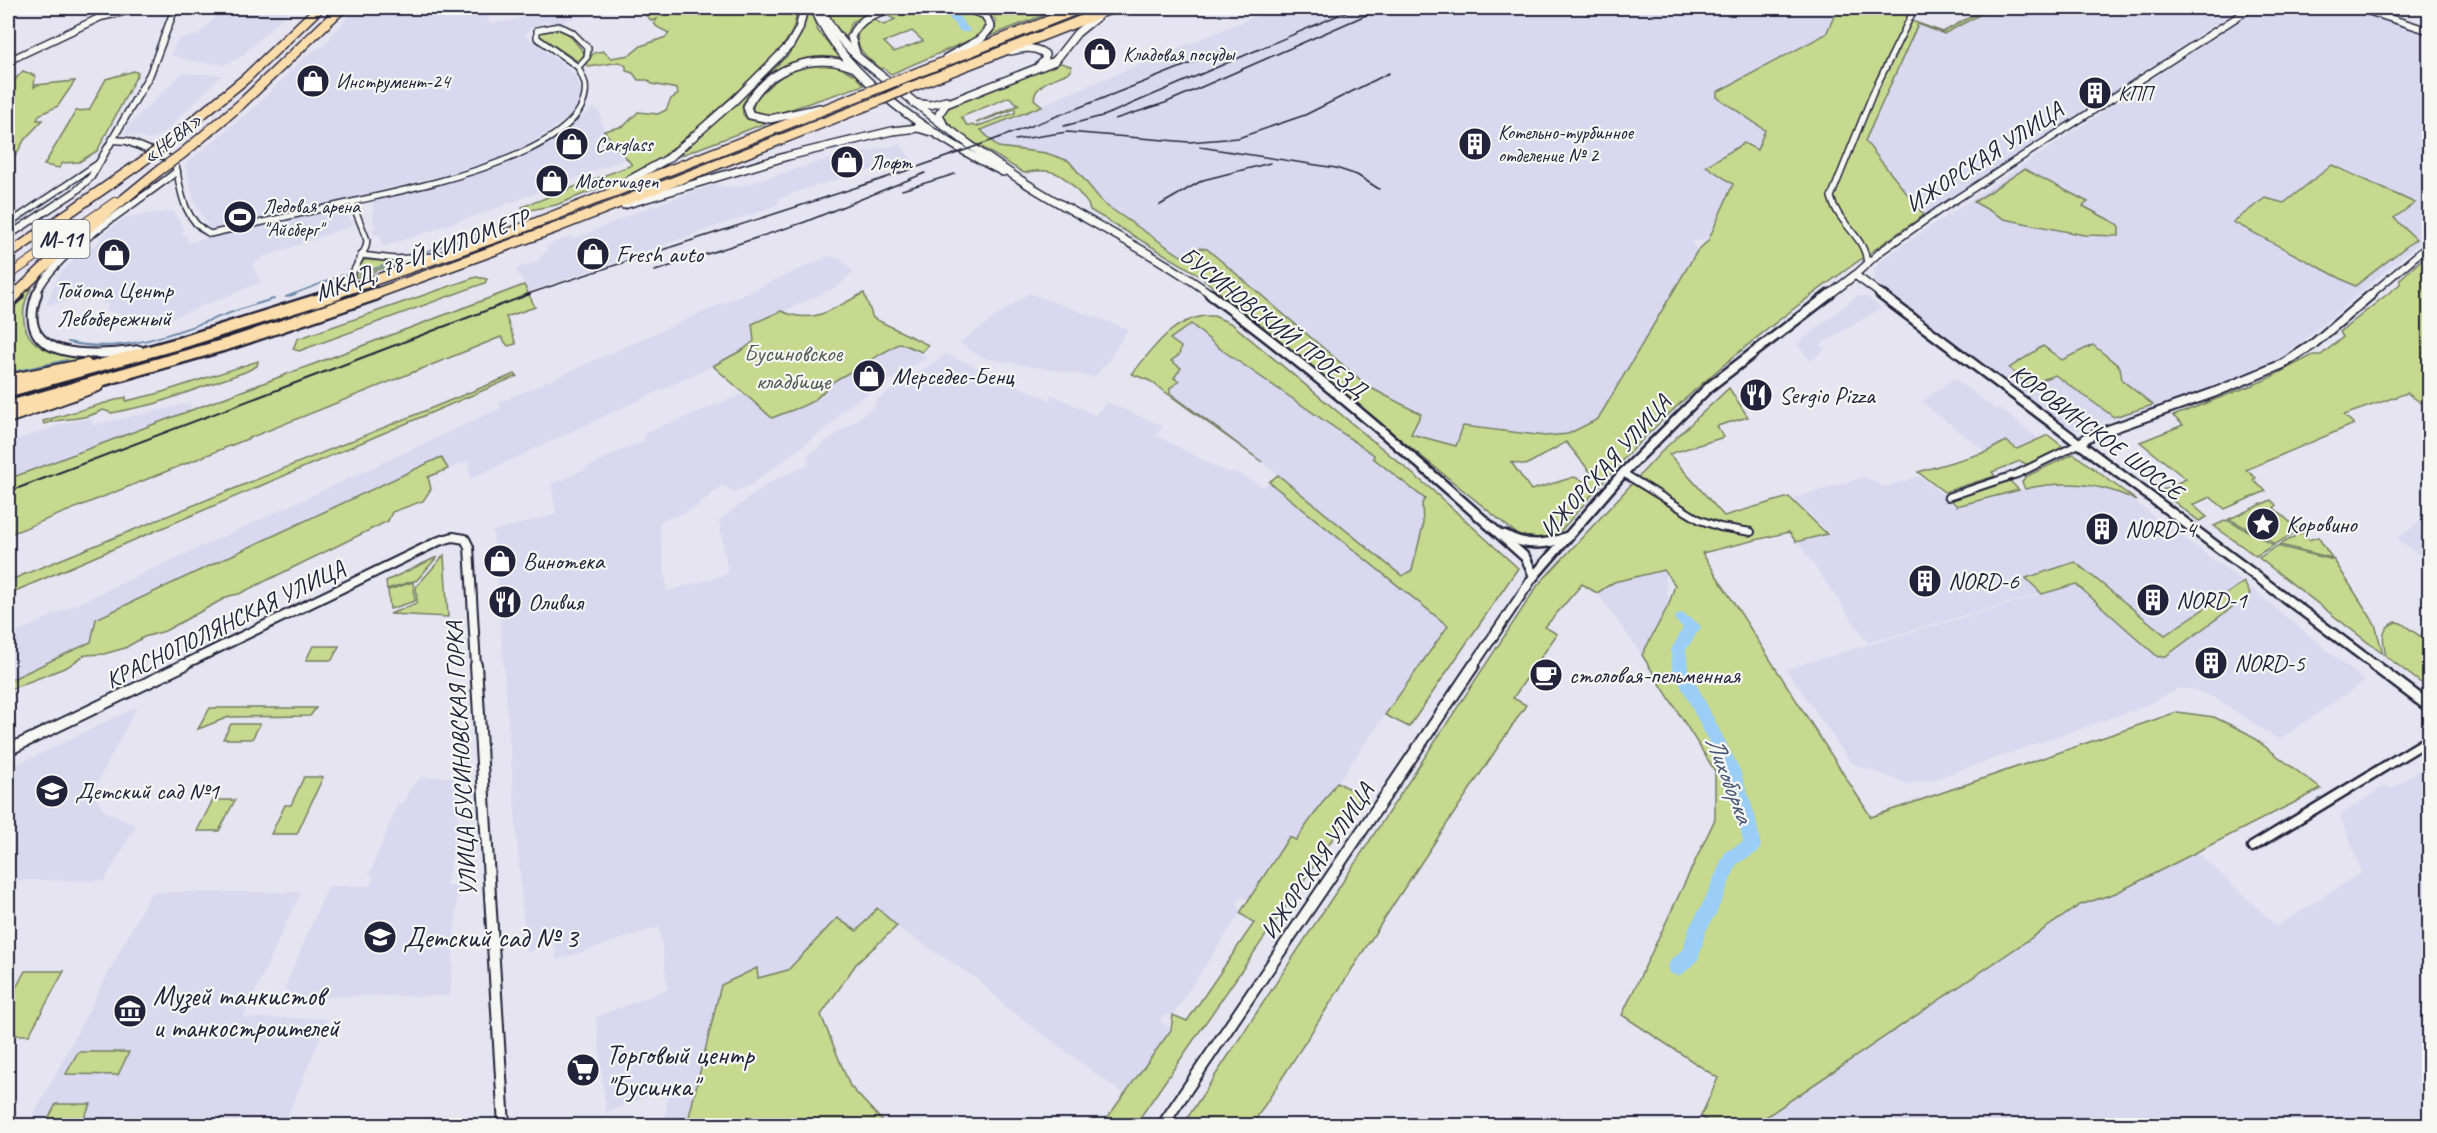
<svg xmlns="http://www.w3.org/2000/svg" width="2437" height="1133" font-family="Caveat,sans-serif">
	<style>
		.built { fill: #dad8ef }
		.green { fill: #c6d98e; stroke: #747e64; stroke-width: 1.5; fill-rule: evenodd }
		.lines { fill: none; stroke-linecap: round; stroke-linejoin: round }
		.stream-far1 { stroke: #6a89ac; stroke-width: 1.5 }
		.stream { stroke: #6a89ac; stroke-width: 2 }
		.river { fill: #9acef7; fill-rule: evenodd }
		.minor-far2-casing { stroke: #22223b; stroke-width: 8 }
		.minor-far1-casing { stroke: #22223b; stroke-width: 10 }
		.minor-casing { stroke: #22223b; stroke-width: 13 }
		.tertiary-far2-casing { stroke: #22223b; stroke-width: 9 }
		.tertiary-far1-casing { stroke: #22223b; stroke-width: 12 }
		.tertiary-casing { stroke: #22223b; stroke-width: 14 }
		.secondary-far2-casing { stroke: #22223b; stroke-width: 10 }
		.secondary-far1-casing { stroke: #22223b; stroke-width: 13 }
		.secondary-casing { stroke: #22223b; stroke-width: 15 }
		.primary-far1-casing { stroke: #22223b; stroke-width: 10 }
		.primary-casing { stroke: #22223b; stroke-width: 14 }
		.trunk-far1-casing { stroke: #22223b; stroke-width: 12 }
		.trunk-casing { stroke: #22223b; stroke-width: 16 }
		.motorway-casing { stroke: #22223b; stroke-width: 12 }
		.minor-far2 { stroke: #f6f6f2; stroke-width: 5 }
		.minor-far1 { stroke: #f6f6f2; stroke-width: 6 }
		.minor { stroke: #f6f6f2; stroke-width: 8 }
		.tertiary-far2 { stroke: #f6f6f2; stroke-width: 6 }
		.tertiary-far1 { stroke: #f6f6f2; stroke-width: 8 }
		.tertiary { stroke: #f6f6f2; stroke-width: 10 }
		.secondary-far2 { stroke: #f6f6f2; stroke-width: 7 }
		.secondary-far1 { stroke: #f6f6f2; stroke-width: 8 }
		.secondary { stroke: #f6f6f2; stroke-width: 10 }
		.primary-far1 { stroke: #fbddab; stroke-width: 8 }
		.primary { stroke: #fbddab; stroke-width: 10 }
		.trunk-far1 { stroke: #fbddab; stroke-width: 9 }
		.trunk { stroke: #fbddab; stroke-width: 11 }
		.motorway { stroke: #fbddab; stroke-width: 9 }
		.rail-far1 { stroke: #22223b; stroke-width: 1.5 }
		.rail { stroke: #22223b; stroke-width: 2 }
		.trunk-bridge-casing { stroke: #22223b; stroke-width: 12; stroke-linecap: butt }
		.motorway-bridge-casing { stroke: #22223b; stroke-width: 12; stroke-linecap: butt }
		.trunk-bridge { stroke: #fbddab; stroke-width: 9 }
		.motorway-bridge { stroke: #fbddab; stroke-width: 9 }
		.labels { text-anchor: middle; stroke-width: 4.5; stroke-linejoin: round; paint-order: stroke }
		.far-poi-label { font-size: 20px; fill: #22223b; stroke: #f6f6f2; text-anchor: start }
		.far-street-label { font-size: 20px; fill: #22223b; stroke: #f6f6f2 }
		.shield { fill: #f6f6f2; stroke: #626272; stroke-width: 1.5 }
		.shield-label { font-size: 22px; font-weight: bold; fill: #22223b }
		.street-label { font-size: 24px; fill: #22223b; stroke: #f6f6f2 }
		.poi-label { font-size: 24px; fill: #22223b; stroke: #f6f6f2; text-anchor: start }
		.park-label { font-size: 24px; fill: #535954; stroke: #f6f6f2 }
		.water-label { font-size: 26px; font-style: italic; fill: #465673; stroke: #f6f6f2 }
		.near-poi-label { font-size: 28px; fill: #22223b; stroke: #f6f6f2; text-anchor: start }
	</style>
	<rect width="100%" height="100%" fill="#e6e4f0"/>
	<filter id="ink" filterUnits="userSpaceOnUse"><feTurbulence type="fractalNoise" baseFrequency=".0167" numOctaves="2"/><feDisplacementMap in="SourceGraphic" scale="12" xChannelSelector="R" yChannelSelector="G"/><feConvolveMatrix kernelMatrix="1 2 1 2 8 2 1 2 1" color-interpolation-filters="sRGB"/></filter>
	<g filter="url(#ink)">
		<g class="built">
			<path d="M 229,8 L 292,8 L 241,57 L 225,65 L 192,61 L 171,55 L 177,39 L 197,36 L 222,10 Z"/>
			<path d="M 355,8 L 488,8 L 489,24 L 578,8 L 604,8 L 608,10 L 556,23 L 547,21 L 533,26 L 525,35 L 575,74 L 582,94 L 575,113 L 523,149 L 492,163 L 211,232 L 194,201 L 185,164 L 256,106 L 305,56 L 324,45 Z"/>
			<path d="M 1275,8 L 1838,8 L 1826,34 L 1717,92 L 1717,97 L 1766,130 L 1757,150 L 1707,166 L 1734,184 L 1706,240 L 1692,242 L 1696,250 L 1598,419 L 1568,434 L 1545,436 L 1507,433 L 1456,447 L 1410,434 L 1421,414 L 1369,387 L 1200,248 L 1181,256 L 1104,204 L 1069,161 L 1046,153 L 997,147 L 981,130 Z"/>
			<path d="M 1992,8 L 2240,8 L 1986,177 L 1924,215 L 1865,141 L 1918,24 L 1945,34 Z"/>
			<path d="M 2272,8 L 2349,8 L 2429,35 L 2429,234 L 2290,352 L 2263,367 L 2165,404 L 2078,430 L 2067,426 L 1876,283 L 1874,271 L 1881,260 L 2249,14 L 2262,13 Z"/>
			<path d="M 182,73 L 222,75 L 164,133 L 150,140 L 124,133 L 130,124 Z"/>
			<path d="M 593,108 L 599,110 L 604,131 L 628,158 L 489,211 L 383,247 L 379,234 L 375,235 L 372,228 L 376,227 L 373,220 L 373,198 L 504,164 L 559,134 Z"/>
			<path d="M 900,144 L 913,161 L 888,169 L 886,166 L 821,184 L 778,199 L 779,204 L 761,211 L 528,292 L 516,269 L 538,261 L 548,249 L 546,246 L 571,236 L 573,239 L 639,211 L 714,185 L 737,187 L 825,160 Z"/>
			<path d="M 336,208 L 344,211 L 354,225 L 261,258 L 253,265 L 260,283 L 164,321 L 153,323 L 153,315 L 133,317 L 110,312 L 107,309 L 108,304 L 102,305 L 103,299 L 86,302 L 87,298 L 46,305 L 58,276 L 86,247 L 95,246 L 107,231 L 126,217 L 173,211 L 183,227 L 182,233 L 188,237 L 187,243 Z"/>
			<path d="M 829,256 L 841,259 L 853,271 L 839,286 L 753,325 L 754,340 L 744,349 L 713,366 L 470,479 L 469,461 L 448,469 L 441,457 L 96,619 L 91,642 L 8,681 L 8,636 L 501,408 L 499,403 Z"/>
			<path d="M 1029,293 L 1128,329 L 1107,363 L 1094,377 L 983,358 L 959,343 Z"/>
			<path d="M 1857,296 L 1868,297 L 1881,308 L 1820,345 L 1825,349 L 1811,361 L 1797,344 Z"/>
			<path d="M 1191,324 L 1219,348 L 1374,455 L 1373,459 L 1426,499 L 1422,503 L 1423,526 L 1412,570 L 1402,577 L 1262,462 L 1170,393 L 1170,388 L 1178,381 L 1173,378 L 1170,339 Z"/>
			<path d="M 900,343 L 928,357 L 853,403 L 839,414 L 837,420 L 751,485 L 735,492 L 722,486 L 692,510 L 659,522 L 667,591 L 728,574 L 719,520 L 773,480 L 809,465 L 807,456 L 875,406 L 875,401 L 947,354 L 1050,400 L 1051,394 L 1095,415 L 1107,402 L 1163,426 L 1156,435 L 1218,468 L 1230,473 L 1234,471 L 1263,487 L 1269,482 L 1448,626 L 1296,841 L 1290,837 L 1250,901 L 1241,897 L 1237,902 L 1240,913 L 1173,1015 L 1163,1016 L 1160,1021 L 1171,1030 L 1125,1095 L 1007,1008 L 980,981 L 897,927 L 877,909 L 857,931 L 837,918 L 788,970 L 721,985 L 687,1125 L 664,1125 L 669,1088 L 606,1113 L 596,1017 L 668,989 L 659,927 L 557,960 L 554,944 L 526,953 L 493,531 L 556,514 L 551,483 L 565,479 L 629,446 L 644,442 L 645,433 L 743,394 L 772,417 L 815,401 L 824,395 L 829,384 Z"/>
			<path d="M 1954,378 L 1996,410 L 1999,408 L 2038,438 L 2017,449 L 2006,441 L 1986,452 L 1921,402 Z"/>
			<path d="M 190,403 L 191,412 L 8,479 L 8,442 L 70,422 L 88,419 L 93,421 L 93,425 Z"/>
			<path d="M 1919,476 L 1957,506 L 2029,488 L 2064,484 L 2098,487 L 2127,496 L 2244,582 L 2365,681 L 2279,740 L 2218,700 L 2196,690 L 2180,688 L 2143,707 L 1932,780 L 1908,784 L 1851,763 L 1786,669 L 2076,584 L 2158,657 L 2092,579 L 1868,643 L 1798,542 L 1830,534 L 1793,498 L 1865,477 L 1885,487 Z"/>
			<path d="M 2429,514 L 2429,562 L 2397,539 Z"/>
			<path d="M 1664,570 L 1669,604 L 1642,655 L 1597,593 L 1614,582 Z"/>
			<path d="M 137,707 L 97,783 L 97,799 L 103,810 L 136,826 L 104,881 L 8,880 L 8,769 Z"/>
			<path d="M 2429,764 L 2429,1125 L 1754,1126 L 2080,905 L 2116,893 L 2197,852 L 2277,926 L 2362,872 L 2340,815 L 2386,785 L 2391,789 Z"/>
			<path d="M 421,777 L 456,777 L 458,831 L 446,885 L 458,885 L 450,996 L 294,997 L 284,989 L 328,886 L 370,886 L 374,875 L 369,875 L 398,803 L 403,803 L 410,789 Z"/>
			<path d="M 151,892 L 301,892 L 243,1018 L 328,1018 L 284,1125 L 28,1126 Z"/>
		</g>
		<g class="green">
			<path d="M 650,8 L 799,8 L 792,32 L 778,54 L 697,128 L 655,163 L 624,178 L 556,205 L 525,211 L 522,207 L 632,165 L 604,131 L 624,126 L 638,112 L 658,114 L 666,110 L 671,99 L 678,94 L 677,89 L 652,84 L 648,80 L 638,80 L 633,73 L 626,71 L 626,66 L 620,62 L 589,67 L 585,63 L 594,53 L 603,51 L 611,58 L 630,55 L 641,46 L 666,37 L 669,33 L 657,27 L 654,23 L 657,19 L 652,21 L 641,11 Z"/>
			<path d="M 809,8 L 818,31 L 842,59 C 803,50 762,70 742,105 L 743,114 L 747,119 L 766,123 L 671,159 L 738,102 L 788,55 L 802,33 Z"/>
			<path d="M 827,8 L 879,8 L 852,22 L 844,39 L 831,19 Z"/>
			<path d="M 909,8 C 928,8 978,3 986,23 L 980,33 L 970,40 L 891,74 L 883,68 L 880,69 C 868,58 854,49 858,31 L 872,19 L 884,25 L 895,19 L 883,14 ZM 912,31 L 923,41 L 894,52 L 884,42 Z"/>
			<path d="M 979,8 L 1062,8 L 990,36 L 995,29 L 996,20 Z"/>
			<path d="M 1838,8 L 1912,8 L 1906,19 L 1943,32 L 1979,12 L 1971,8 L 1992,8 L 1944,34 L 1918,24 L 1865,141 L 1924,215 C 1822,285 1720,360 1633,449 C 1607,476 1583,506 1558,534 L 1542,542 L 1517,534 L 1196,273 L 1090,210 L 1088,204 C 1068,179 1059,165 1024,173 L 960,134 L 944,119 L 944,112 L 954,104 L 1061,63 L 1071,66 L 1071,71 C 1058,79 1036,81 1034,99 L 1042,106 L 981,130 L 998,147 L 1046,153 L 1069,161 L 1104,204 L 1181,256 L 1200,248 L 1207,249 L 1369,387 L 1421,414 L 1411,434 L 1456,446 L 1463,426 L 1545,436 L 1568,434 L 1598,419 L 1697,251 L 1708,241 L 1733,184 L 1706,166 L 1744,143 L 1757,150 L 1765,130 L 1717,97 L 1717,92 L 1826,34 ZM 1009,97 L 1019,105 L 976,123 L 1015,109 L 1015,113 L 978,126 L 967,125 L 961,117 ZM 1566,442 L 1592,474 L 1584,481 L 1574,477 L 1531,490 L 1511,462 L 1526,465 Z"/>
			<path d="M 552,27 L 567,32 L 585,54 L 579,62 L 540,36 L 538,32 Z"/>
			<path d="M 831,63 L 859,77 L 857,78 L 864,85 L 770,116 L 757,114 L 753,110 C 752,95 787,71 801,66 C 810,62 821,63 831,63 Z"/>
			<path d="M 23,71 L 35,76 L 34,88 L 36,85 L 75,81 L 58,106 L 39,115 L 37,120 L 43,120 L 25,139 L 13,160 L 8,159 L 8,87 Z"/>
			<path d="M 134,71 L 138,73 L 97,151 L 79,162 L 63,163 L 59,168 L 44,165 L 76,111 L 89,110 L 106,79 Z"/>
			<path d="M 2332,165 L 2415,203 L 2394,218 L 2416,239 L 2355,286 L 2233,222 L 2265,198 L 2284,203 Z"/>
			<path d="M 2024,169 L 2088,202 L 2083,206 L 2119,225 L 2119,236 L 2084,235 L 2004,219 L 1974,202 Z"/>
			<path d="M 2429,253 L 2429,406 L 2427,407 L 2407,393 L 2344,415 L 2354,424 L 2246,470 L 2256,478 L 2253,480 L 2266,491 L 2225,509 L 2210,497 L 2193,505 L 2207,517 L 2199,521 L 2160,491 L 2186,479 L 2140,442 L 2183,425 L 2173,416 L 2265,380 L 2313,355 L 2321,355 L 2343,337 L 2340,332 L 2400,284 L 2400,279 Z"/>
			<path d="M 364,260 L 401,262 L 351,279 Z"/>
			<path d="M 476,277 L 487,279 L 485,283 L 299,351 L 293,349 L 297,339 Z"/>
			<path d="M 35,282 C 18,307 18,339 49,351 C 59,355 72,356 80,360 L 8,376 L 8,306 Z"/>
			<path d="M 524,285 L 535,307 L 506,317 L 516,344 L 508,346 L 501,337 L 8,535 L 8,479 Z"/>
			<path d="M 864,293 L 873,318 L 928,345 L 922,352 L 900,343 L 829,384 C 816,406 795,408 772,418 L 713,366 L 744,349 L 754,341 L 752,324 L 781,311 C 816,326 832,308 864,293 Z"/>
			<path d="M 1204,316 L 1214,316 L 1232,324 L 1431,489 L 1518,568 L 1409,727 L 1385,715 L 1448,626 L 1269,482 L 1278,475 L 1402,576 L 1412,570 L 1423,526 L 1422,503 L 1425,499 L 1373,458 L 1374,455 L 1219,348 L 1191,324 L 1170,339 L 1181,347 L 1179,355 L 1171,361 L 1181,368 L 1174,378 L 1179,381 L 1170,388 L 1170,393 L 1262,462 L 1150,381 L 1132,374 C 1153,349 1170,321 1204,316 Z"/>
			<path d="M 2093,345 L 2120,367 L 2122,380 L 2153,405 L 2114,417 L 2055,375 L 2028,385 L 2009,368 L 2043,346 L 2062,360 Z"/>
			<path d="M 258,361 L 257,366 L 245,372 L 154,404 L 112,413 L 103,410 C 82,421 66,417 44,424 L 43,421 L 126,397 L 126,401 L 156,394 Z"/>
			<path d="M 515,374 L 517,376 L 8,594 L 8,582 L 13,579 Z"/>
			<path d="M 1729,388 L 1748,417 L 1717,426 L 1724,437 L 1669,454 L 1724,516 L 1789,497 L 1827,534 L 1796,542 L 1789,532 L 1702,553 L 1871,817 L 2177,712 L 2214,717 L 2247,733 L 2321,789 L 2116,893 L 2080,905 L 1754,1125 L 1711,1125 L 1701,1116 L 1718,1078 L 1622,1015 L 1715,819 L 1715,771 L 1642,655 L 1669,604 L 1675,585 L 1664,570 L 1614,582 L 1597,593 L 1582,584 L 1545,627 L 1557,634 L 1513,698 L 1526,705 L 1395,902 L 1252,1125 L 1182,1126 L 1538,585 L 1665,448 Z"/>
			<path d="M 2048,435 L 2066,449 L 2028,465 L 2020,461 L 1992,472 L 1995,476 L 1944,492 L 1918,472 L 1986,452 L 2006,441 L 2017,449 Z"/>
			<path d="M 2073,454 L 2074,454 L 2137,501 C 2102,483 2064,480 2025,489 L 2022,482 L 2025,477 Z"/>
			<path d="M 441,457 L 448,469 L 428,477 L 431,489 L 423,501 L 392,512 L 388,521 L 239,594 L 229,596 L 165,631 L 144,637 L 125,648 L 104,654 L 85,655 L 67,667 L 8,690 L 8,681 L 91,642 L 96,619 Z"/>
			<path d="M 2010,481 L 2019,490 L 1957,506 L 1949,498 Z"/>
			<path d="M 2271,500 L 2276,505 L 2274,508 L 2299,530 L 2276,544 L 2229,519 Z"/>
			<path d="M 2227,520 L 2274,545 L 2256,556 L 2214,526 Z"/>
			<path d="M 2302,532 L 2309,540 L 2318,537 L 2332,558 L 2280,545 Z"/>
			<path d="M 2277,546 L 2334,560 L 2375,624 L 2383,654 L 2259,558 Z"/>
			<path d="M 444,555 L 448,617 L 390,614 L 417,603 L 416,587 Z"/>
			<path d="M 437,557 L 417,580 L 387,589 L 386,581 Z"/>
			<path d="M 2075,562 L 2165,635 L 2244,582 L 2250,594 L 2166,656 L 2158,657 L 2076,584 L 2042,594 L 2026,578 Z"/>
			<path d="M 413,582 L 415,601 L 390,609 L 388,590 Z"/>
			<path d="M 2396,622 L 2401,623 L 2420,636 L 2429,629 L 2429,689 L 2386,656 C 2383,642 2379,628 2396,622 Z"/>
			<path d="M 313,646 L 339,646 L 332,660 L 306,660 Z"/>
			<path d="M 210,708 L 316,708 L 310,716 L 229,717 L 198,729 Z"/>
			<path d="M 231,724 L 260,724 L 252,739 L 223,739 Z"/>
			<path d="M 304,777 L 323,777 L 297,834 L 271,834 L 285,805 L 291,805 Z"/>
			<path d="M 1337,782 L 1362,796 L 1135,1125 L 1102,1125 L 1171,1030 L 1173,1015 L 1187,1021 L 1254,923 L 1240,913 L 1289,837 L 1296,840 Z"/>
			<path d="M 213,800 L 235,800 L 219,831 L 197,831 Z"/>
			<path d="M 877,908 L 897,926 L 856,964 L 821,1015 L 850,1086 L 886,1125 L 687,1125 L 721,985 L 757,968 L 758,978 L 788,970 L 837,918 L 857,931 Z"/>
			<path d="M 25,971 L 64,971 L 29,1035 L 8,1035 L 8,1003 Z"/>
			<path d="M 78,1052 L 129,1052 L 118,1075 L 66,1074 Z"/>
			<path d="M 56,1104 L 91,1104 L 80,1125 L 45,1125 Z"/>
		</g>
		<g class="lines">
			<g class="stream-far1">
				<path d="M 413,256 L 479,233"/>
				<path d="M 359,274 L 385,265"/>
				<path d="M 291,295 L 343,275"/>
			</g>
			<g class="stream">
				<path d="M 286,297 L 295,294"/>
				<path d="M 68,342 C 139,359 207,316 274,299"/>
				<path d="M 8,373 L 67,360"/>
			</g>
			<g class="river">
				<path d="M 950,9 L 954,10 L 970,30 L 969,32 L 961,32 L 946,14 L 945,12 Z"/>
				<path d="M 1682,613 L 1698,623 L 1701,627 L 1686,650 L 1688,668 L 1739,768 L 1755,815 L 1761,846 L 1758,852 L 1737,864 L 1717,912 L 1706,931 L 1698,960 L 1684,973 L 1677,976 L 1670,973 L 1668,967 L 1670,961 L 1683,949 L 1689,928 L 1704,901 L 1725,852 L 1743,842 L 1737,815 L 1722,768 L 1672,668 L 1671,650 L 1683,628 L 1674,619 L 1677,615 Z"/>
			</g>
			<g class="minor-far2-casing">
				<g id="minor-far2">
					<path d="M 559,26 L 572,32 L 588,48 L 587,57 L 578,67 L 537,38 L 537,30 Z"/>
					<path d="M 177,171 C 181,196 186,222 210,234 L 352,202"/>
					<path d="M 8,224 L 100,162"/>
					<path d="M 361,255 L 395,259 L 434,256"/>
					<path d="M 1867,263 C 1865,236 1837,223 1831,197 L 1873,93 L 1915,8"/>
					<path d="M 322,295 L 351,276 L 366,247 L 367,240 L 352,202 C 400,190 595,156 585,84 C 584,79 580,72 578,67"/>
				</g>
			</g>
			<g class="minor-far1-casing">
				<g id="minor-far1">
					<path d="M 1623,473 L 1700,520 L 1720,527 L 1751,532"/>
					<path d="M 1948,497 L 2017,474 L 2079,444"/>
				</g>
			</g>
			<g class="minor-casing">
				<path id="minor" d="M 2252,847 L 2430,739"/>
			</g>
			<g class="tertiary-far2-casing">
				<g id="tertiary-far2">
					<path d="M 2358,8 L 2430,31"/>
					<path d="M 8,61 L 101,17 L 141,8"/>
					<path d="M 8,236 L 75,192 L 91,177 L 150,74 L 175,8"/>
					<path d="M 1855,275 L 1881,251 L 1938,211 L 2251,8"/>
					<path d="M 36,295 C 52,252 140,202 177,171 L 173,161 L 168,158 L 127,141 L 113,140"/>
					<path d="M 2370,295 L 2430,244"/>
				</g>
			</g>
			<g class="tertiary-far1-casing">
				<g id="tertiary-far1">
					<path d="M 37,294 C 12,363 97,356 139,350"/>
					<path d="M 2079,444 L 2088,437 L 2213,393 L 2283,364 L 2312,345 L 2372,294"/>
					<path d="M 181,666 L 439,541 L 453,537 L 465,539 L 469,547 L 476,666"/>
					<path d="M 1473,666 L 1534,576"/>
				</g>
			</g>
			<g class="tertiary-casing">
				<g id="tertiary">
					<path d="M 476,665 L 504,1126"/>
					<path d="M 8,750 L 184,665"/>
					<path d="M 1162,1126 L 1474,665"/>
				</g>
			</g>
			<g class="secondary-far2-casing">
				<g id="secondary-far2">
					<path d="M 814,8 C 846,81 934,137 1003,172"/>
					<path d="M 822,8 C 834,42 864,62 892,84 C 938,122 984,158 1035,189 C 1094,225 1156,254 1212,295"/>
					<path d="M 1011,51 C 1023,48 1034,46 1045,54 L 1045,60 L 1038,67"/>
					<path d="M 856,53 L 851,37 C 859,18 876,12 895,8"/>
					<path d="M 946,58 L 981,39 L 991,27 L 985,15 L 965,8"/>
					<path d="M 913,103 L 930,105 L 946,101"/>
					<path d="M 820,108 L 770,119 L 750,115 L 747,107 C 765,69 815,51 852,67"/>
					<path d="M 944,126 L 939,114 L 946,104 L 1055,61 L 1077,33 L 1098,16"/>
					<path d="M 613,189 L 669,158 L 735,100 L 790,45 L 799,29 L 804,8"/>
					<path d="M 624,205 L 788,156 L 892,131 L 918,128 L 938,134"/>
					<path d="M 1829,295 L 1855,275 L 1882,295"/>
				</g>
			</g>
			<g class="secondary-far1-casing">
				<g id="secondary-far1">
					<path d="M 1210,294 C 1320,375 1423,466 1525,557 L 1534,576 L 1623,473 L 1709,387 L 1830,294"/>
					<path d="M 1880,294 L 2376,666"/>
					<path d="M 1505,535 C 1525,546 1545,546 1566,537"/>
				</g>
			</g>
			<g class="secondary-casing">
				<path id="secondary" d="M 2374,665 L 2430,707"/>
			</g>
			<g class="primary-far1-casing">
				<path id="primary-far1" d="M 8,276 L 116,201"/>
			</g>
			<g class="primary-casing">
				<g id="primary">
					<path d="M 8,380 L 86,364"/>
					<path d="M 8,418 L 98,386"/>
				</g>
			</g>
			<g class="trunk-far1-casing">
				<g id="trunk-far1">
					<path d="M 896,81 L 1081,8"/>
					<path d="M 906,89 L 1113,8"/>
					<path d="M 8,255 L 139,164"/>
					<path d="M 15,295 L 63,249 L 157,172"/>
					<path d="M 332,295 L 515,231 L 871,91"/>
					<path d="M 372,295 L 558,227 L 881,100"/>
				</g>
			</g>
			<g class="trunk-casing">
				<g id="trunk">
					<path d="M 8,302 L 17,294"/>
					<path d="M 8,391 L 180,343 L 337,294"/>
					<path d="M 8,407 L 231,343 L 376,294"/>
				</g>
			</g>
			<g class="motorway-casing">
				<g id="motorway">
					<path d="M 163,146 L 245,79 L 319,8"/>
					<path d="M 182,154 L 241,104 L 342,8"/>
				</g>
			</g>
			<use href="#minor-far2" class="minor-far2"/>
			<use href="#minor-far1" class="minor-far1"/>
			<use href="#minor" class="minor"/>
			<use href="#tertiary-far2" class="tertiary-far2"/>
			<use href="#tertiary-far1" class="tertiary-far1"/>
			<use href="#tertiary" class="tertiary"/>
			<use href="#secondary-far2" class="secondary-far2"/>
			<use href="#secondary-far1" class="secondary-far1"/>
			<use href="#secondary" class="secondary"/>
			<use href="#primary-far1" class="primary-far1"/>
			<use href="#primary" class="primary"/>
			<use href="#trunk-far1" class="trunk-far1"/>
			<use href="#trunk" class="trunk"/>
			<use href="#motorway" class="motorway"/>
			<g class="rail-far1">
				<path d="M 1115,119 L 1165,103 L 1382,8"/>
				<path d="M 1064,126 L 1106,115 L 1355,8"/>
				<path d="M 1015,140 L 1067,132 L 1189,142 L 1238,138 L 1305,115 L 1389,73"/>
				<path d="M 1200,147 L 1336,168 L 1357,175 L 1379,189"/>
				<path d="M 902,190 L 955,174"/>
				<path d="M 1160,205 L 1203,180 L 1270,163"/>
				<path d="M 655,271 L 805,222 L 925,173"/>
				<path d="M 525,295 C 643,255 761,219 879,180 C 994,142 1107,97 1219,52"/>
			</g>
			<path class="rail" d="M 8,492 L 530,294"/>
			<g class="trunk-bridge-casing">
				<g id="trunk-bridge">
					<path d="M 871,91 L 896,81"/>
					<path d="M 881,100 L 906,89"/>
				</g>
			</g>
			<g class="motorway-bridge-casing">
				<g id="motorway-bridge">
					<path d="M 139,164 L 163,146"/>
					<path d="M 157,172 L 182,154"/>
				</g>
			</g>
			<use href="#trunk-bridge" class="trunk-bridge"/>
			<use href="#motorway-bridge" class="motorway-bridge"/>
		</g>
	</g>
	<defs>
		<g id="shop-disc" transform="scale(1.725)"><circle r="9.5" fill="#22223b" stroke="#f6f6f2"/><path d="M-5-2.5h2.3a2.7 3.5 0 0 1 5.4 0H5L5.5 6h-11ZM-1.5-2.5h3a1.5 2.3 0 0 0-3 0Z" fill="#fff"/></g>
		<g id="building-disc" transform="scale(1.725)"><circle r="9.5" fill="#22223b" stroke="#f6f6f2"/><path d="M-4-6H4V6H1V3H-1V6H-4ZM-2.5-4.3h1.7v1.8h-1.7ZM.8-4.3h1.7v1.8H.8ZM-2.5-1h1.7V.8h-1.7ZM.8-1h1.7V.8H.8Z" fill="#fff"/></g>
		<g id="stadium-disc" transform="scale(1.725)"><circle r="9.5" fill="#22223b" stroke="#f6f6f2"/><path d="M0-5a6.5 5 0 1 0 0 10a6.5 5 0 1 0 0-10ZM-3.5-1.8h7v3.6h-7Z" fill="#fff"/></g>
		<g id="restaurant-disc" transform="scale(1.725)"><circle r="9.5" fill="#22223b" stroke="#f6f6f2"/><path d="M-5-6h1v4h1v-4h1v4h1v-4h1v5L-1.5 .5V6h-2V.5L-5-1ZM5-6V6H3V1.5H1.5Q1.5-4 5-6Z" fill="#fff"/></g>
		<g id="sight-disc" transform="scale(1.725)"><circle r="9.5" fill="#22223b" stroke="#f6f6f2"/><path d="M0-6L1.8-2.2L6-1.7L2.9 1.2L3.7 5.4L0 3.3L-3.7 5.4L-2.9 1.2L-6-1.7L-1.8-2.2Z" fill="#fff"/></g>
		<g id="cafe-disc" transform="scale(1.725)"><circle r="9.5" fill="#22223b" stroke="#f6f6f2"/><path d="M-5.5-4.5H6V0H3Q3 3.5 0 3.5H-2.5Q-5.5 3.5-5.5 0ZM3-3.2v2h1.7v-2ZM-6 4.5H4V6H-6Z" fill="#fff"/></g>
		<g id="school-disc" transform="scale(1.725)"><circle r="9.5" fill="#22223b" stroke="#f6f6f2"/><path d="M0-5L7-2L0 1L-7-2ZM-4 1L0 2.5L4 1V4Q0 6-4 4Z" fill="#fff"/></g>
		<g id="museum-disc" transform="scale(1.725)"><circle r="9.5" fill="#22223b" stroke="#f6f6f2"/><path d="M0-6L6-3V-2H-6V-3ZM-5-1h2V3h-2ZM-1-1h2V3h-2ZM3-1h2V3H3ZM-6 4H6V6H-6Z" fill="#fff"/></g>
		<g id="supermarket-disc" transform="scale(1.725)"><circle r="9.5" fill="#22223b" stroke="#f6f6f2"/><path d="M-6-5.5h2.5l.6 2H6L4.5 2H-2.5L-4.4-4H-6ZM-1.5 3.2a1.3 1.3 0 1 0 .1 0ZM3 3.2a1.3 1.3 0 1 0 .1 0Z" fill="#fff"/></g>
	</defs>
	<g fill-rule="evenodd">
		<use href="#shop-disc" x="1100" y="54"/>
		<use href="#shop-disc" x="313" y="81"/>
		<use href="#building-disc" x="2095" y="93"/>
		<use href="#shop-disc" x="572" y="144"/>
		<use href="#building-disc" x="1475" y="144"/>
		<use href="#shop-disc" x="847" y="162"/>
		<use href="#shop-disc" x="552" y="181"/>
		<use href="#stadium-disc" x="240" y="217"/>
		<use href="#shop-disc" x="593" y="254"/>
		<use href="#shop-disc" x="114" y="255"/>
		<use href="#shop-disc" x="869" y="376"/>
		<use href="#restaurant-disc" x="1756" y="395"/>
		<use href="#sight-disc" x="2263" y="524"/>
		<use href="#building-disc" x="2102" y="529"/>
		<use href="#shop-disc" x="500" y="561"/>
		<use href="#building-disc" x="1925" y="581"/>
		<use href="#building-disc" x="2153" y="600"/>
		<use href="#restaurant-disc" x="505" y="602"/>
		<use href="#building-disc" x="2211" y="663"/>
		<use href="#cafe-disc" x="1546" y="675"/>
		<use href="#school-disc" x="52" y="791"/>
		<use href="#school-disc" x="380" y="937"/>
		<use href="#museum-disc" x="130" y="1011"/>
		<use href="#supermarket-disc" x="583" y="1070"/>
	</g>
	<g class="labels">
		<g class="far-poi-label">
			<text x="1123" y="61">Кладовая посуды</text>
			<text x="336" y="88">Инструмент-24</text>
			<text x="2118" y="100">КПП</text>
			<text x="1498" y="139">Котельно-турбинное<tspan x="1498" dy="23">отделение № 2</tspan></text>
			<text x="595" y="151">Carglass</text>
			<text x="870" y="169">Лофт</text>
			<text x="575" y="188">Motorwagen</text>
			<text x="263" y="213">Ледовая арена<tspan x="263" dy="23">"Айсберг"</tspan></text>
		</g>
		<g class="far-street-label">
			<text transform="translate(172 138) rotate(-38)" y="7">«НЕВА»</text>
		</g>
		<rect class="shield" x="32.5" y="220" width="57" height="38" rx="4.5"/>
		<g class="shield-label">
			<text x="61" y="247">М-11</text>
		</g>
		<g class="street-label">
			<text transform="translate(1984 157) rotate(-33)" y="8">ИЖОРСКАЯ УЛИЦА</text>
			<text transform="translate(422 255) rotate(-20)" y="8">МКАД, 78-Й КИЛОМЕТР</text>
			<text transform="translate(1273 322) rotate(38)" y="8">БУСИНОВСКИЙ ПРОЕЗД</text>
			<text transform="translate(2097 432) rotate(37)" y="8">КОРОВИНСКОЕ ШОССЕ</text>
			<text transform="translate(1605 466) rotate(-48)" y="8">ИЖОРСКАЯ УЛИЦА</text>
			<text transform="translate(225 624) rotate(-26)" y="8">КРАСНОПОЛЯНСКАЯ УЛИЦА</text>
			<text transform="translate(461 759) rotate(-93)" y="8">УЛИЦА БУСИНОВСКАЯ ГОРКА</text>
			<text transform="translate(1317 861) rotate(-56)" y="8">ИЖОРСКАЯ УЛИЦА</text>
		</g>
		<g class="poi-label">
			<text x="616" y="262">Fresh auto</text>
			<text x="114" y="298" text-anchor="middle">Тойота Центр<tspan x="114" dy="28">Левобережный</tspan></text>
			<text x="892" y="384">Мерседес-Бенц</text>
			<text x="1779" y="403">Sergio Pizza</text>
			<text x="2286" y="532">Коровино</text>
			<text x="2125" y="537">NORD-4</text>
			<text x="523" y="569">Винотека</text>
			<text x="1948" y="589">NORD-6</text>
			<text x="2176" y="608">NORD-1</text>
			<text x="528" y="610">Оливия</text>
			<text x="2234" y="671">NORD-5</text>
			<text x="1569" y="683">столовая-пельменная</text>
			<text x="75" y="799">Детский сад №1</text>
		</g>
		<g class="park-label">
			<text x="793" y="361">Бусиновское<tspan x="793" dy="28">кладбище</tspan></text>
		</g>
		<g class="water-label">
			<text transform="translate(1730 779) rotate(69)" y="9">Лихоборка</text>
		</g>
		<g class="near-poi-label">
			<text x="403" y="947">Детский сад № 3</text>
			<text x="153" y="1005">Музей танкистов<tspan x="153" dy="32">и танкостроителей</tspan></text>
			<text x="606" y="1064">Торговый центр<tspan x="606" dy="32">"Бусинка"</tspan></text>
		</g>
	</g>
	<rect width="2437" height="1133" fill="none" stroke="#f6f6f2" stroke-width="30"/>
	<rect x="15" y="15" width="2407" height="1103" fill="none" stroke="#22223b" stroke-width="2" filter="url(#ink)"/>
</svg>
